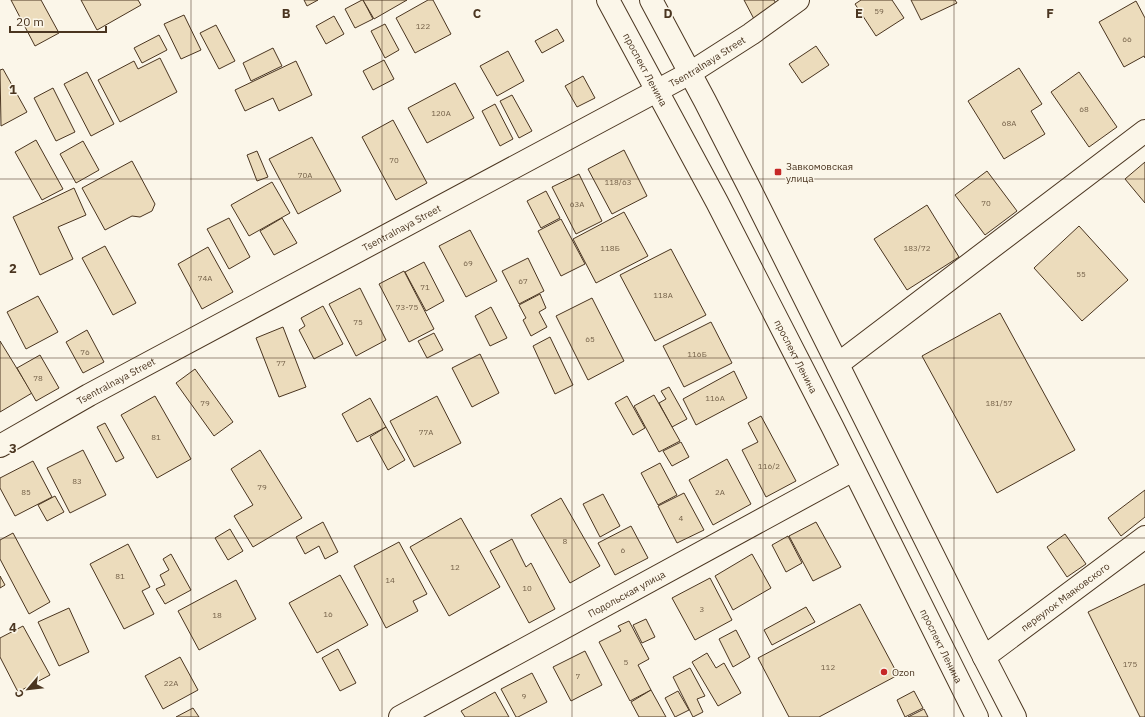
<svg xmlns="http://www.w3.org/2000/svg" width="1145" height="717" font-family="'IBM Plex Sans',sans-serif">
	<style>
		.building { fill: #ecdcbc; stroke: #4a3520 }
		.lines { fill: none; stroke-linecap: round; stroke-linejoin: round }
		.minor-casing { stroke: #4a3520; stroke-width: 24 }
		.major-casing { stroke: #4a3520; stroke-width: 24 }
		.minor { stroke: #fbf6e9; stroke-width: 22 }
		.major { stroke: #fbf6e9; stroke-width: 22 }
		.grid { fill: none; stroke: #4a3520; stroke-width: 1; stroke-opacity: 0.55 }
		.poi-dot { fill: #c62828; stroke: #fbf6e9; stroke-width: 1.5 }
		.labels { text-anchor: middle; stroke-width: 3; stroke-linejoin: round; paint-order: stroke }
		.number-label { font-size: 8px; fill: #725f47 }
		.street-label { font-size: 10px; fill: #4a3520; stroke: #fbf6e9 }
		.poi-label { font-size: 10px; fill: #4a3520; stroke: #fbf6e9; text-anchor: start }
		.grid-label { font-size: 13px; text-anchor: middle; font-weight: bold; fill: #4a3520; stroke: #fbf6e9; stroke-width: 3; stroke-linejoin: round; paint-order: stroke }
	</style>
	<rect width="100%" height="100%" fill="#fbf6e9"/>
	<g class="building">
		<path d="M 11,0 L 41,0 L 59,33 L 35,46 Z"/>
		<path d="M 81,0 L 138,0 L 141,5 L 97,30 Z"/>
		<path d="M 304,0 L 318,0 L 307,6 Z"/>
		<path d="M 362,0 L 363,0 L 373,19 L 355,28 L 345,9 Z"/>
		<path d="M 363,0 L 407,0 L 374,19 Z"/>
		<path d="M 428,0 L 433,0 L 451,34 L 415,53 L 396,18 Z"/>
		<path d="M 744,0 L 774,0 L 778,7 L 754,19 Z"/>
		<path d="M 861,0 L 892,0 L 904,18 L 876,36 L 855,4 Z"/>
		<path d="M 911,0 L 955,0 L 957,3 L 921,20 Z"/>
		<path d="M 1136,1 L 1145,18 L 1145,58 L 1144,56 L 1124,67 L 1099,22 Z"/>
		<path d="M 184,15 L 201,50 L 181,59 L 164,24 Z"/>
		<path d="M 334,16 L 344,34 L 326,44 L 316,26 Z"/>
		<path d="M 385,24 L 399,50 L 385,58 L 371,31 Z"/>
		<path d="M 216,25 L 235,61 L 219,69 L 200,33 Z"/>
		<path d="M 557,29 L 564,41 L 542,53 L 535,41 Z"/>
		<path d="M 159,35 L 167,50 L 142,63 L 134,48 Z"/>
		<path d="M 816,46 L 829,65 L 802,83 L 789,64 Z"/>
		<path d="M 273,48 L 282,66 L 251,81 L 243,63 Z"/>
		<path d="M 508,51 L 524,81 L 497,96 L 480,66 Z"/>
		<path d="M 160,58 L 177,92 L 120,122 L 98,80 L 134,61 L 138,69 Z"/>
		<path d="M 384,60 L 394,79 L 373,90 L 363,71 Z"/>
		<path d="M 296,61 L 312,95 L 279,111 L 273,98 L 245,111 L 235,90 Z"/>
		<path d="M 1019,68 L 1042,104 L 1031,111 L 1045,134 L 1004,159 L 968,101 Z"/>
		<path d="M 3,69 L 27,112 L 1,126 L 0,70 Z"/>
		<path d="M 87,72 L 114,124 L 91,136 L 64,84 Z"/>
		<path d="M 1079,72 L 1117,127 L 1089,147 L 1051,92 Z"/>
		<path d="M 583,76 L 595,98 L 577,107 L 565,86 Z"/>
		<path d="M 455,83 L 474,118 L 427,143 L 408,108 Z"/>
		<path d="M 53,88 L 75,132 L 56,141 L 34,98 Z"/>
		<path d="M 512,95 L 532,131 L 519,138 L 500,101 Z"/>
		<path d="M 495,104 L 513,139 L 500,146 L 482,111 Z"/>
		<path d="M 393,120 L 427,183 L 396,200 L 362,137 Z"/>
		<path d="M 312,137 L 341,191 L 298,214 L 269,159 Z"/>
		<path d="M 36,140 L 63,189 L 42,200 L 15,152 Z"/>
		<path d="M 83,141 L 99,170 L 76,183 L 60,154 Z"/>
		<path d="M 624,150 L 647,196 L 612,214 L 588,169 Z"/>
		<path d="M 257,151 L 268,177 L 257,181 L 247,155 Z"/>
		<path d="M 132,161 L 155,204 L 152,211 L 140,217 L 132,216 L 105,230 L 82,188 Z"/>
		<path d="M 1145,162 L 1145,203 L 1125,179 Z"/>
		<path d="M 987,171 L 1017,211 L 985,235 L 955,195 Z"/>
		<path d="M 579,174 L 602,221 L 576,234 L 552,187 Z"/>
		<path d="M 272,182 L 290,213 L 249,236 L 231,205 Z"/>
		<path d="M 74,188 L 86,215 L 58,227 L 73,259 L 40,275 L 13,217 Z"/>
		<path d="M 546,191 L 560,218 L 541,228 L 527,201 Z"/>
		<path d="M 927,205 L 959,257 L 907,290 L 874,239 Z"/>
		<path d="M 624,212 L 648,256 L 596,283 L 573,239 Z"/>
		<path d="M 229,218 L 250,257 L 229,269 L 207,229 Z"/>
		<path d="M 282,218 L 297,243 L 274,255 L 260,231 Z"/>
		<path d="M 561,219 L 585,264 L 561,276 L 538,231 Z"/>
		<path d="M 1079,226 L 1128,280 L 1082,321 L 1034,268 Z"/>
		<path d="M 470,230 L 497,281 L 466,297 L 439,246 Z"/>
		<path d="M 105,246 L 136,303 L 113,315 L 82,258 Z"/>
		<path d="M 208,247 L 233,292 L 202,309 L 178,264 Z"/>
		<path d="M 671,249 L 706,315 L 655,341 L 620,275 Z"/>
		<path d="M 528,258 L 544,291 L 519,304 L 502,271 Z"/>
		<path d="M 424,262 L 444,301 L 426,311 L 405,272 Z"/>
		<path d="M 404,271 L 434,329 L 409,342 L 379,284 Z"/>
		<path d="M 360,288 L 386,340 L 356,356 L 329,304 Z"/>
		<path d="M 540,294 L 546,308 L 539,312 L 547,327 L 531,336 L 523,320 L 526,318 L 519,305 Z"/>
		<path d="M 38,296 L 58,332 L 26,349 L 7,312 Z"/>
		<path d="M 592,298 L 624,361 L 588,380 L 556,316 Z"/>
		<path d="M 323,306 L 343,344 L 314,359 L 299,330 L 305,326 L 301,318 Z"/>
		<path d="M 491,307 L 507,338 L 490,346 L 475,316 Z"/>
		<path d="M 1000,313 L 1075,450 L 997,493 L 922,356 Z"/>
		<path d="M 711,322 L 732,363 L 684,387 L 663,346 Z"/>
		<path d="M 283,327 L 306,387 L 279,397 L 256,338 Z"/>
		<path d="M 87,330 L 104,362 L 83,373 L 66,342 Z"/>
		<path d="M 434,333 L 443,350 L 427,358 L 418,341 Z"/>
		<path d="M 550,337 L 573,385 L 555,394 L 533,346 Z"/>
		<path d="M 0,341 L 32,393 L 0,412 Z"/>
		<path d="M 480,354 L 499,393 L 472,407 L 452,368 Z"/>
		<path d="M 40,355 L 59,388 L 36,401 L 17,368 Z"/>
		<path d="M 195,369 L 233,422 L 214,436 L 176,383 Z"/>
		<path d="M 734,371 L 747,398 L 696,425 L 683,399 Z"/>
		<path d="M 669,387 L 687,419 L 672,427 L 659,403 L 666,399 L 661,391 Z"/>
		<path d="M 654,395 L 680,441 L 659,452 L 634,406 Z"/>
		<path d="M 155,396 L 191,459 L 157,478 L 121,415 Z"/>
		<path d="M 437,396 L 461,443 L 414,467 L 390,421 Z"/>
		<path d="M 627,396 L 645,428 L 633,435 L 615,403 Z"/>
		<path d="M 370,398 L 386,427 L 357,442 L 342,414 Z"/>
		<path d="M 761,416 L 796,481 L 766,497 L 742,450 L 758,442 L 748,423 Z"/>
		<path d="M 105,423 L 124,458 L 116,462 L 97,427 Z"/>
		<path d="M 386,427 L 405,460 L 388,470 L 370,437 Z"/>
		<path d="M 681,442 L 689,457 L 672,466 L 663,451 Z"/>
		<path d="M 83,450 L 106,495 L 70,513 L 47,468 Z"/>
		<path d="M 260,450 L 302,518 L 253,547 L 234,516 L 253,505 L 231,469 Z"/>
		<path d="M 727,459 L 751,504 L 713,525 L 689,480 Z"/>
		<path d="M 33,461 L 52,497 L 15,516 L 0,488 L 0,478 Z"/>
		<path d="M 660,463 L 677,495 L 658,505 L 641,473 Z"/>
		<path d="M 1145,490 L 1145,517 L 1121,536 L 1108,518 Z"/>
		<path d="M 684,493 L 704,530 L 677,543 L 658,506 Z"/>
		<path d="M 603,494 L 620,526 L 600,537 L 583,504 Z"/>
		<path d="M 55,496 L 64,512 L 47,521 L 38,505 Z"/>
		<path d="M 561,498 L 600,566 L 570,583 L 531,515 Z"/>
		<path d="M 461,518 L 500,587 L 449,616 L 410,547 Z"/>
		<path d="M 323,522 L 338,552 L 325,559 L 319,546 L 305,554 L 296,537 Z"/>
		<path d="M 816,522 L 841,567 L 813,581 L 789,536 Z"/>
		<path d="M 631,526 L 648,558 L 615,575 L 598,543 Z"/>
		<path d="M 230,529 L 243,551 L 228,560 L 215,538 Z"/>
		<path d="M 13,533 L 50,602 L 29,614 L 0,559 L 0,540 Z"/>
		<path d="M 1065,534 L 1086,564 L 1067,577 L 1047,547 Z"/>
		<path d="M 788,536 L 802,563 L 786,572 L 772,545 Z"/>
		<path d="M 512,539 L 526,567 L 531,563 L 555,609 L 529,623 L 490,551 Z"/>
		<path d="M 399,542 L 427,594 L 413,601 L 418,611 L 386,628 L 354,566 Z"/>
		<path d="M 128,544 L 150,587 L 142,591 L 154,614 L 124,629 L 90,564 Z"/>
		<path d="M 171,554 L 191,590 L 165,604 L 156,589 L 165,585 L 160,575 L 169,570 L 163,559 Z"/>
		<path d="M 752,554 L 771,588 L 733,610 L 715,576 Z"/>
		<path d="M 340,575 L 368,625 L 317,653 L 289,603 Z"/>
		<path d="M 0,576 L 5,585 L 0,588 Z"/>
		<path d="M 710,578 L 732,620 L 695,640 L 672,598 Z"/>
		<path d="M 236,580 L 256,619 L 199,650 L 178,611 Z"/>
		<path d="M 1145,584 L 1145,717 L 1140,717 L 1088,612 Z"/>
		<path d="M 860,604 L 898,675 L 819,717 L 789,717 L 758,658 Z"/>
		<path d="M 806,607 L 815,622 L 772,645 L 764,630 Z"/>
		<path d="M 69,608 L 89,652 L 59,666 L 38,622 Z"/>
		<path d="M 646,619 L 655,637 L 642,643 L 633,625 Z"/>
		<path d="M 629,621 L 649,659 L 638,665 L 651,690 L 630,701 L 599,642 L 621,631 L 618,626 Z"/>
		<path d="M 23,626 L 50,675 L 18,692 L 0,657 L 0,638 Z"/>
		<path d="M 736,630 L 750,657 L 733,667 L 719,639 Z"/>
		<path d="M 338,649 L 356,683 L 340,691 L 322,658 Z"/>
		<path d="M 585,651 L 602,685 L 571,701 L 553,667 Z"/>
		<path d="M 707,653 L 716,668 L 724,663 L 741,693 L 718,706 L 692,662 Z"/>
		<path d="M 180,657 L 198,690 L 163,709 L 145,676 Z"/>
		<path d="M 690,668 L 705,696 L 697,699 L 703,712 L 693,717 L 673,677 Z"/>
		<path d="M 532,673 L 547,702 L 518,717 L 516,717 L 501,689 Z"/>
		<path d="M 651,690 L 666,717 L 639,717 L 631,702 Z"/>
		<path d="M 678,691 L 689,710 L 675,717 L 665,698 Z"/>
		<path d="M 914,691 L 923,708 L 905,717 L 897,700 Z"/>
		<path d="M 495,692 L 509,717 L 465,717 L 461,711 Z"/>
		<path d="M 193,708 L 199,717 L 176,717 Z"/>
		<path d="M 924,709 L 928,717 L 908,717 Z"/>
	</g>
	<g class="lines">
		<g class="minor-casing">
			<g id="minor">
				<path d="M 838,364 L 1145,131"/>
				<path id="s1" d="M 0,446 L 89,395 L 690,73 L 751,34 L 798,0"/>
				<path id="s2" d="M 984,657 L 1145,537"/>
				<path id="s3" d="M 400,717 L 853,470"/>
			</g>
		</g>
		<g class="major-casing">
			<g id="major">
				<path id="s4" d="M 608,0 L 717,202 L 832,426 L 977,717"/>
				<path d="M 651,0 L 705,101 L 750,189 L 984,657 L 1015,717"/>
			</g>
		</g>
		<use href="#minor" class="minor"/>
		<use href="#major" class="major"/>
	</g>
	<path class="grid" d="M 191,0 L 191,717M 382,0 L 382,717M 572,0 L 572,717M 763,0 L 763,717M 954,0 L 954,717M 0,179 L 1145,179M 0,358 L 1145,358M 0,538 L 1145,538"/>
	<g class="poi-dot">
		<rect x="774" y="168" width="8" height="8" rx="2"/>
		<circle cx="884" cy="672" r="4"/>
	</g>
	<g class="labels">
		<g class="number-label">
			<text x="879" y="14">59</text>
			<text x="423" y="29">122</text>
			<text x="1127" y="42">66</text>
			<text x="1084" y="112">68</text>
			<text x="441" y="116">120А</text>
			<text x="1009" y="126">68А</text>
			<text x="394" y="163">70</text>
			<text x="305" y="178">70А</text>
			<text x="618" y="185">118/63</text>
			<text x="986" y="206">70</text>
			<text x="577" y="207">63А</text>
			<text x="610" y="251">118Б</text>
			<text x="917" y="251">183/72</text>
			<text x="468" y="266">69</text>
			<text x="1081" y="277">55</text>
			<text x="205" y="281">74А</text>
			<text x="523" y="284">67</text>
			<text x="425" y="290">71</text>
			<text x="663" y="298">118А</text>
			<text x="407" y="310">73-75</text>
			<text x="358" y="325">75</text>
			<text x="590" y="342">65</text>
			<text x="85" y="355">76</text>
			<text x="697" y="357">116Б</text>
			<text x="281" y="366">77</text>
			<text x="38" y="381">78</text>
			<text x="715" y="401">116А</text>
			<text x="205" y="406">79</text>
			<text x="999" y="406">181/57</text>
			<text x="426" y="435">77А</text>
			<text x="156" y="440">81</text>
			<text x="769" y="469">116/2</text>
			<text x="77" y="484">83</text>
			<text x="262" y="490">79</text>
			<text x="26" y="495">85</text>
			<text x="720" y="495">2А</text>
			<text x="681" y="521">4</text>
			<text x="565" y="544">8</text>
			<text x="623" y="553">6</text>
			<text x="455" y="570">12</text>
			<text x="120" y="579">81</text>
			<text x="390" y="583">14</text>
			<text x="527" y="591">10</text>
			<text x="702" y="612">3</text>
			<text x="328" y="617">16</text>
			<text x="217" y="618">18</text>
			<text x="626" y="665">5</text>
			<text x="1130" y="667">175</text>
			<text x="828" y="670">112</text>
			<text x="578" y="679">7</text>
			<text x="171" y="686">22А</text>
			<text x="524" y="699">9</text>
		</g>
		<g class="street-label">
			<text dy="4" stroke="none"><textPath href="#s1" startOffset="805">Tsentralnaya Street</textPath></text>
			<text dy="4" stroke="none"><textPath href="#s4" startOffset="79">проспект Ленина</textPath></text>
			<text dy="4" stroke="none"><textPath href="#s1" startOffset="457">Tsentralnaya Street</textPath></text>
			<text dy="4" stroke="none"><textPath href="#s4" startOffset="403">проспект Ленина</textPath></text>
			<text dy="4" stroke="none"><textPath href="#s1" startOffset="133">Tsentralnaya Street</textPath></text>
			<text dy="4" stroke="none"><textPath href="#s3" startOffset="258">Подольская улица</textPath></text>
			<text dy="4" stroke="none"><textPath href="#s2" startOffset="101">переулок Маяковского</textPath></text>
			<text dy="4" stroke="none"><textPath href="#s4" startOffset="727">проспект Ленина</textPath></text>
		</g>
		<g class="poi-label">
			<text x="786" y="170">Завкомовская<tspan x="786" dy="12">улица</tspan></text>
			<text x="892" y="676">Ozon</text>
		</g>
	</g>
	<g class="grid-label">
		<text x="286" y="18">B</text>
		<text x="477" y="18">C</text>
		<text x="668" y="18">D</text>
		<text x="859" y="18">E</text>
		<text x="1050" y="18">F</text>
		<text x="13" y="94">1</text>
		<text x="13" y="273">2</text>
		<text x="13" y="453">3</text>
		<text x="13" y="632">4</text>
	</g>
	<g transform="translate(28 689) rotate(242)" stroke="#fbf6e9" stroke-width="3" paint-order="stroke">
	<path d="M0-3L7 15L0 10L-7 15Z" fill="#4a3520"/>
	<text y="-6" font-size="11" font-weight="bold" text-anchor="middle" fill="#4a3520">С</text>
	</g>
	<path d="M10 26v6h96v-6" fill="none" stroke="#4a3520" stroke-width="2"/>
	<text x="16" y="26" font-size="12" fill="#4a3520" stroke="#fbf6e9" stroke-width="3" paint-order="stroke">20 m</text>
</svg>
